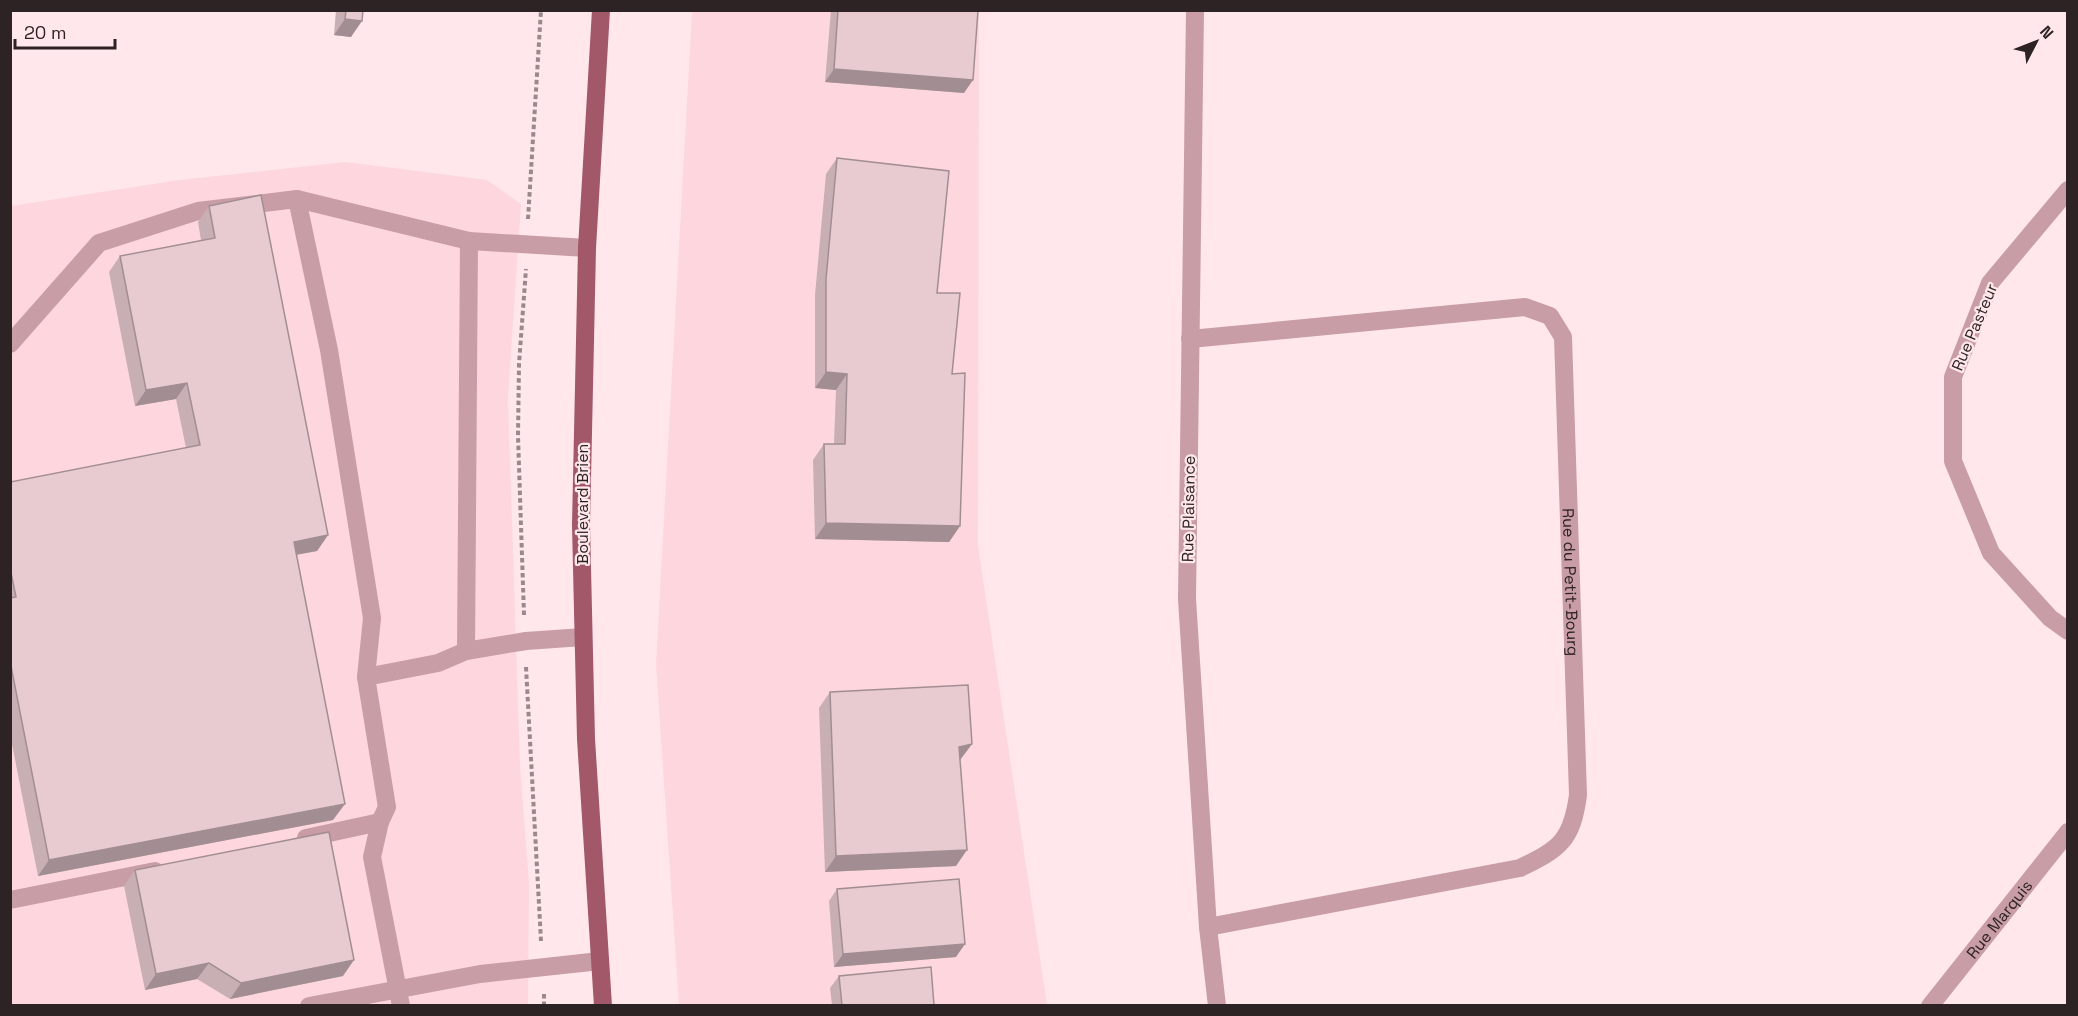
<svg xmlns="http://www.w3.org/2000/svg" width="2078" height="1016" font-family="'Space Grotesk',sans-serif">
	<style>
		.built { fill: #fdd7dd }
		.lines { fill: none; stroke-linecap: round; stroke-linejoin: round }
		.path { stroke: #9a898c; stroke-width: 4; stroke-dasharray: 4.5 3; stroke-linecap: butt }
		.minor { stroke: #c89da5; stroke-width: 18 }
		.major { stroke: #a25869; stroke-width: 18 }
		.wall { fill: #c8afb3 }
		.shaded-wall { fill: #a28e92 }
		.building { fill: #e8cbd0; stroke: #a28e92; stroke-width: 1.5 }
		.labels { text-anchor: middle; stroke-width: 4.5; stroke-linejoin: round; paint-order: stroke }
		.street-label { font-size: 16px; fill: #2d2224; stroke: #ffe7eb }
	</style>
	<rect width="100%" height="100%" fill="#ffe7eb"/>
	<g class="built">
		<path d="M 692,11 L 979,11 L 978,546 L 1047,1005 L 679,1005 L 656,664 Z"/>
		<path d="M 346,162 L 487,180 L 521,204 L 508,398 L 520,765 L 529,884 L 528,1005 L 11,1006 L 11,206 L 179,180 Z"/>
	</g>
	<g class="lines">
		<g class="path">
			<path d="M 528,219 L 541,10"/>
			<path d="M 524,615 L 518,436 L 519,364 L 526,269"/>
			<path d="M 526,667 L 541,941"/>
			<path d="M 544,994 L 544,1006"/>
		</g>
		<g class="minor">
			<path d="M 1195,10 L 1187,599 L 1208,927 L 1217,1006"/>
			<path d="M 2068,190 L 1990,283 L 1953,377 L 1953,461 L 1991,553 L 2050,618 L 2068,631"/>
			<path id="s1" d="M 1190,339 L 1525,307 L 1550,316 L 1563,337 L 1578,795 C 1572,840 1560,849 1520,868 L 1208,927"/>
			<path d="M 10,344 L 99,243 L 198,211 L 297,199"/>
			<path d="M 466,651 L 469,241"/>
			<path d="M 366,677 L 438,663 L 466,651 L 526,641 L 583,637"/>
			<path d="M 306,838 L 380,822"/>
			<path d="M 10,900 L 155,871"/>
			<path d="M 309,1006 L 480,974 L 600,961"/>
			<path d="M 401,1006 L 372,857 L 380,822 L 387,807 L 366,677 L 372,618 L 329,350 L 297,199 L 469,241 L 587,248"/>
			<path id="s2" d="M 1930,1006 L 2068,832"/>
		</g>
		<path class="major" d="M 601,10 L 587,248 L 581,525 L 586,739 L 603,1006"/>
	</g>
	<g class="wall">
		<path d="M 336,10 L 363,10 L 351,37 L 334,35 Z"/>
		<path d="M 831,10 L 978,10 L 964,93 L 825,82 Z"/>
		<path d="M 837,158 L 937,293 L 952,374 L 960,526 L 949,542 L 815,539 L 813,460 L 824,444 L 834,444 L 836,390 L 815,388 L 815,295 L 826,174 Z"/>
		<path d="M 209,206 L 328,535 L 317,551 L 296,555 L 333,820 L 38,876 L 10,734 L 10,482 L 186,448 L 176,399 L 135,406 L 109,272 L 120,256 L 201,240 L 198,222 Z"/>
		<path d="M 830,692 L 972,744 L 960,760 L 956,866 L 825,872 L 819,708 Z"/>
		<path d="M 135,870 L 343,976 L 230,999 L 197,979 L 145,990 L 124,886 Z"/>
		<path d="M 837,889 L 956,957 L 834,967 L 829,901 Z"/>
		<path d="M 839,976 L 934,1005 L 832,1005 L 830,988 Z"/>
	</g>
	<g class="shaded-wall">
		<path d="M 345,19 L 362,21 L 351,37 L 334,35 Z"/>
		<path d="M 834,69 L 973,80 L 964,93 L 825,82 Z"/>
		<path d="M 826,372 L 847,374 L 836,390 L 815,388 Z"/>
		<path d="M 187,383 L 176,399 L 135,406 L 146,390 Z"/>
		<path d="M 826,523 L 960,526 L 949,542 L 815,539 Z"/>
		<path d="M 328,535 L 317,551 L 283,557 L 294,542 Z"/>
		<path d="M 972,744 L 960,760 L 948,763 L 959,747 Z"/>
		<path d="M 345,804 L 333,820 L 38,876 L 49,860 Z"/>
		<path d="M 967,850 L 956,866 L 825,872 L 836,856 Z"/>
		<path d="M 965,944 L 956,957 L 834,967 L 843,954 Z"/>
		<path d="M 354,960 L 343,976 L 230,999 L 241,983 Z"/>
		<path d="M 209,963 L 197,979 L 145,990 L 156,974 Z"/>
	</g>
	<g class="building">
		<path d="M 346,10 L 363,10 L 362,21 L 345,19 Z"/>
		<path d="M 838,10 L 978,10 L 973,80 L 834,69 Z"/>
		<path d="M 837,158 L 949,171 L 937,293 L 960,293 L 952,374 L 965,373 L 960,526 L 826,523 L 824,444 L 845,444 L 847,374 L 826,372 L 826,279 Z"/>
		<path d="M 261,195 L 328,535 L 294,542 L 345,804 L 49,860 L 10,661 L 10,598 L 16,597 L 10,568 L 10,482 L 200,445 L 187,383 L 146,390 L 120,256 L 215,238 L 209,206 Z"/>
		<path d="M 968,685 L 972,744 L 959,747 L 967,850 L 836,856 L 830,692 Z"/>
		<path d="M 329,832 L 354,960 L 241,983 L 209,963 L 156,974 L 135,870 Z"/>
		<path d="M 959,879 L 965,944 L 843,954 L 837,889 Z"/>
		<path d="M 931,967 L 934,1005 L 842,1005 L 839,976 Z"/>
	</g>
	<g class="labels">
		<g class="street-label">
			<text transform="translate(1974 327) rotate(-67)" y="6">Rue Pasteur</text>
			<text transform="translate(582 504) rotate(-90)" y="6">Boulevard Brien</text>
			<text transform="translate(1188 509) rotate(-89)" y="6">Rue Plaisance</text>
			<text dy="6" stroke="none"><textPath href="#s1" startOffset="633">Rue du Petit-Bourg</textPath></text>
			<text dy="6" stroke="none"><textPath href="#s2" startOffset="111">Rue Marquis</textPath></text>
		</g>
	</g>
	<rect width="2078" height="1016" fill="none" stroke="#2d2224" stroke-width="24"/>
	<g transform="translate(2036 42) rotate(48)" stroke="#ffe7eb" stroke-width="4.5" paint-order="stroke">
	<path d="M0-4.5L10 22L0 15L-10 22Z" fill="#2d2224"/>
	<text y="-9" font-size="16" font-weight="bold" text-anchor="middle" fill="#2d2224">N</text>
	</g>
	<path d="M15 39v9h100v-9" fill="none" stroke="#2d2224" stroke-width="3"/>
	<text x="24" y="39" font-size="18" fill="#2d2224" stroke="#ffe7eb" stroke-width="4.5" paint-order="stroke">20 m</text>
</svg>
